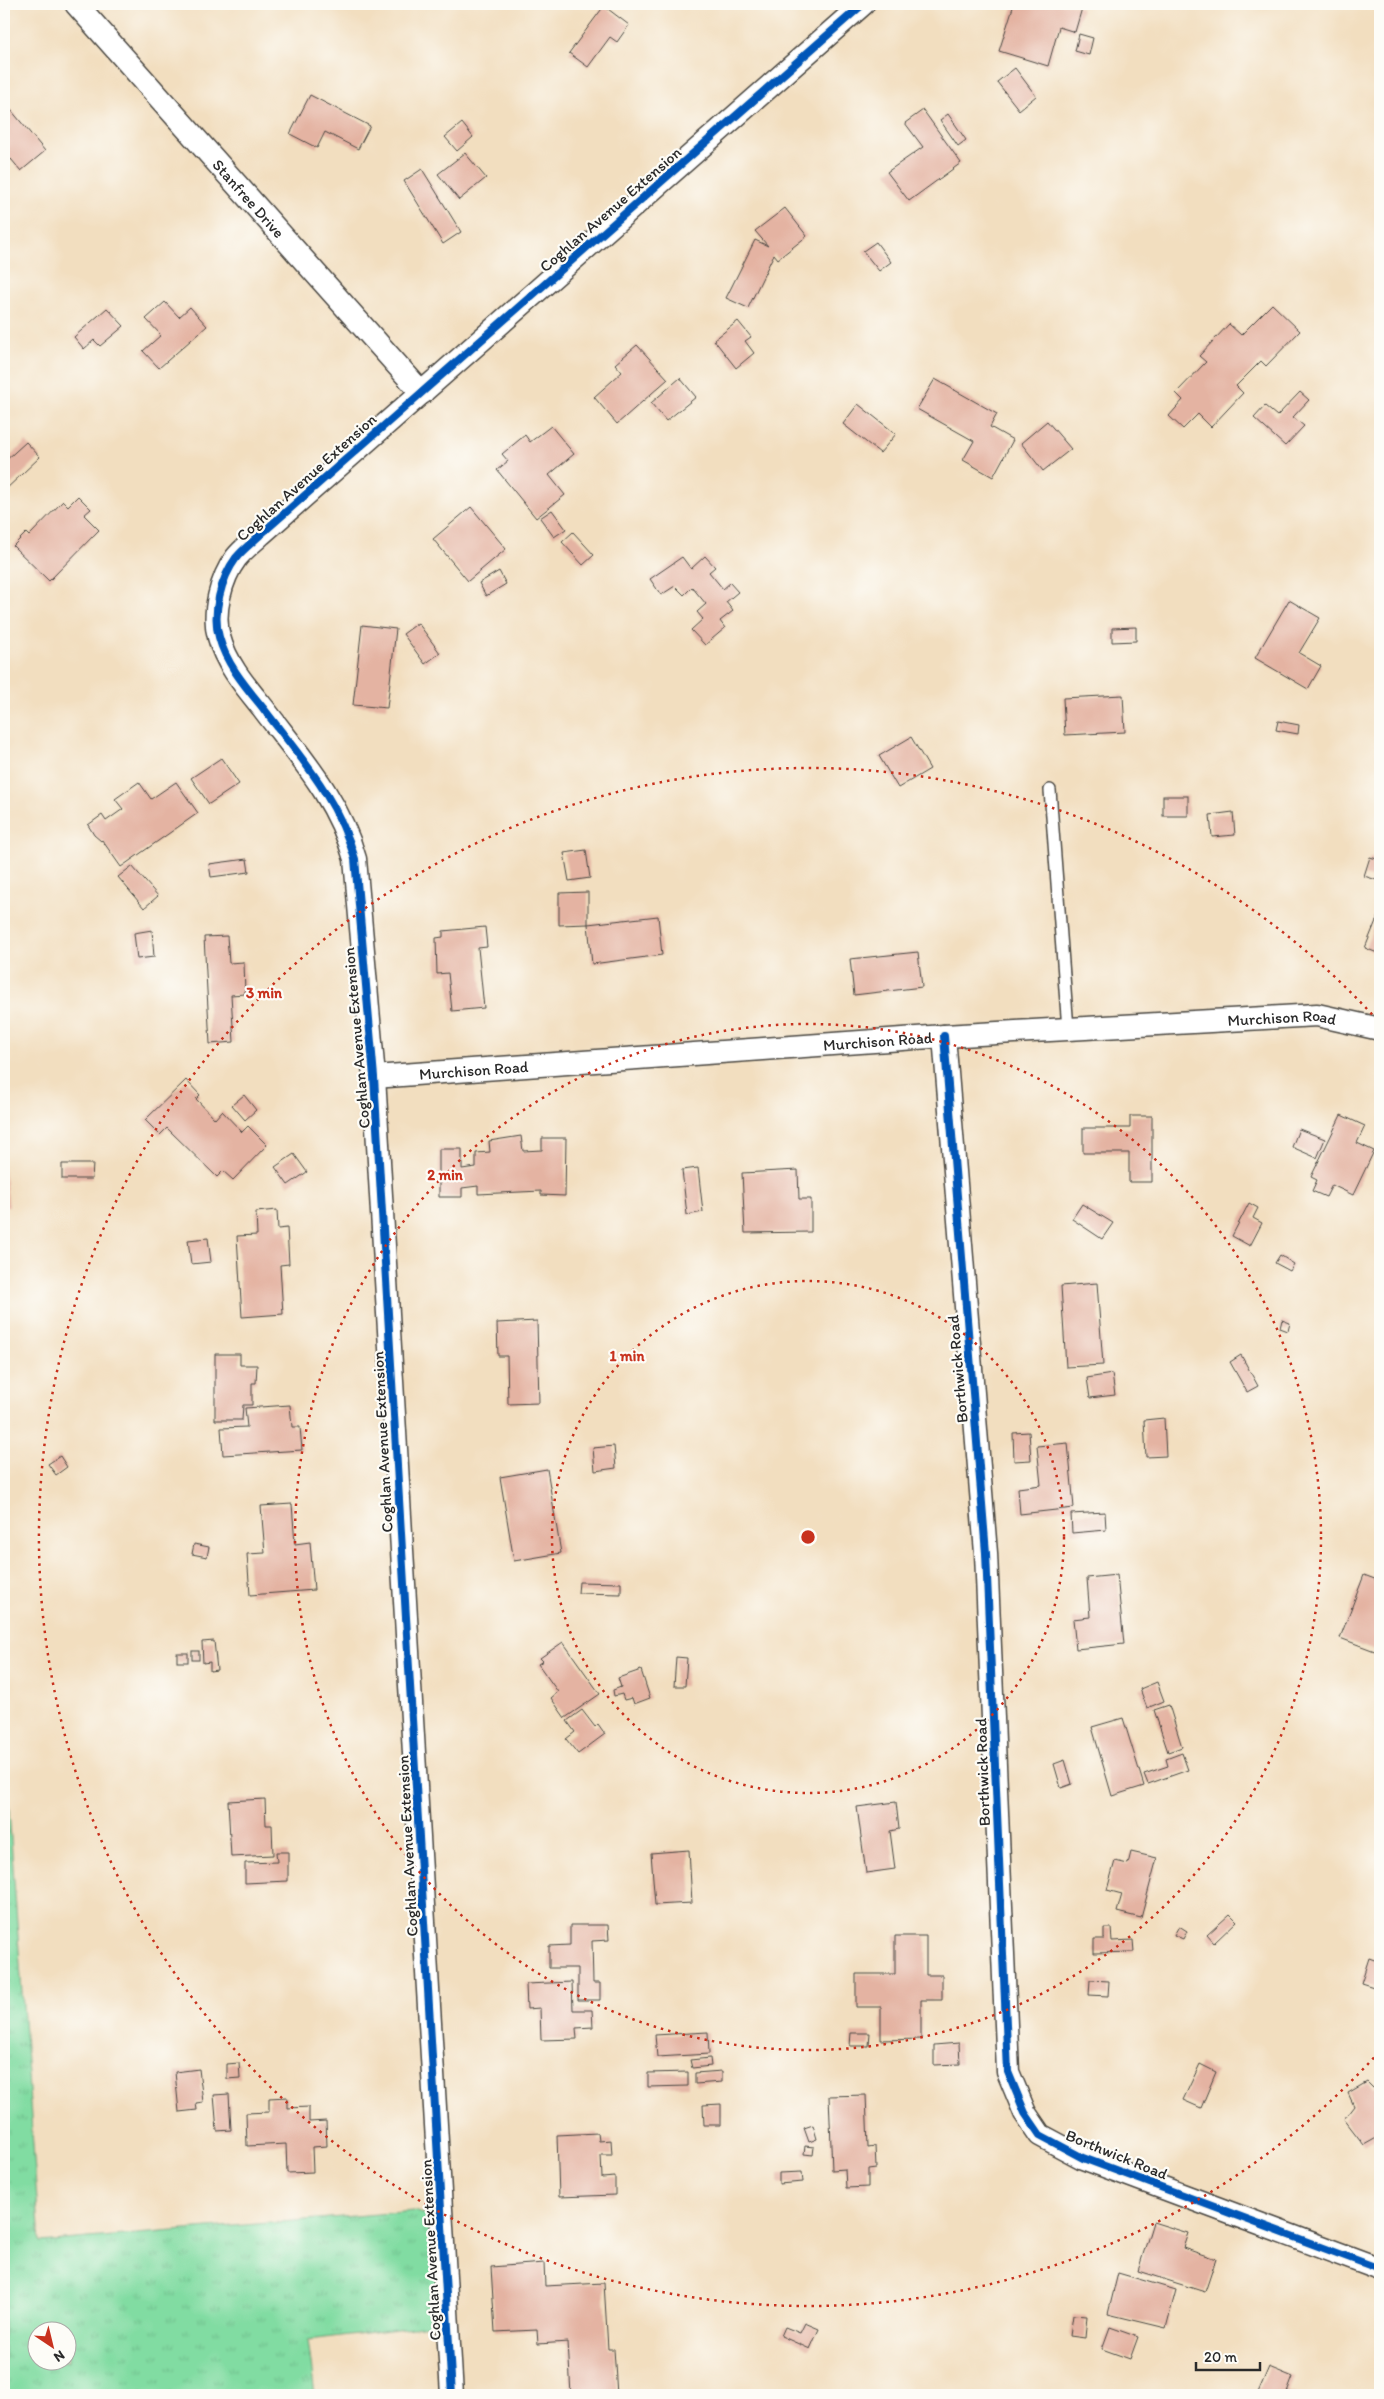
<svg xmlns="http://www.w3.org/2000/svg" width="1384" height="2399" font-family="Itim,sans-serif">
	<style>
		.grass { fill: url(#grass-tufts); stroke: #568466; fill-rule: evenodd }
		.building { fill: #e4b3a2 }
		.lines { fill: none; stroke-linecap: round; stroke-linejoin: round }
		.lane-casing { stroke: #494641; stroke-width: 14 }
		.street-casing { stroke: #494641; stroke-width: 25 }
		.lane { stroke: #fff; stroke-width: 11 }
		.street { stroke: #fff; stroke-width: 22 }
		.cycleway-casing { stroke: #fdfcf7; stroke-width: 11 }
		.cycleway { stroke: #0057b8; stroke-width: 8 }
		.ring { fill: none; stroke: #c8321e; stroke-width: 2.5; stroke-dasharray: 2.5 5 }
		.labels { text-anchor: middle; stroke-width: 4.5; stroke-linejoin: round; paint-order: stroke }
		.street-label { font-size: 16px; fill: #2b2b2b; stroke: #fdfcf7 }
		.centre { fill: #c8321e; stroke: #fdfcf7; stroke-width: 2.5 }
		.ring-label { font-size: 15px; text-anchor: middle; font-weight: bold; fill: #c8321e; stroke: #fdfcf7; stroke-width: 4.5; stroke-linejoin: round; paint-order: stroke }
	</style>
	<defs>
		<pattern id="grass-tufts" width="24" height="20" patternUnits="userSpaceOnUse" patternTransform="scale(1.25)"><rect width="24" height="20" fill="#81dca2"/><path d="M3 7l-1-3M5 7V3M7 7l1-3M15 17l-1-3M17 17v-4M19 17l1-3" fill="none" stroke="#70bd8c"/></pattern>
	</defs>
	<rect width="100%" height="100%" fill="#fdfcf7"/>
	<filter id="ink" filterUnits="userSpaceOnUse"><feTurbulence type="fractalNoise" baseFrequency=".02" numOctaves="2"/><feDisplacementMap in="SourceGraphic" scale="10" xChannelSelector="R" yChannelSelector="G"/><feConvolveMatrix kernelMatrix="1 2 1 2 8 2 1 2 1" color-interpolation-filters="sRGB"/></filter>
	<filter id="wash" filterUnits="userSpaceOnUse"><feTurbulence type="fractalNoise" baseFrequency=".0096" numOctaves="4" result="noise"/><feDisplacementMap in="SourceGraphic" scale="20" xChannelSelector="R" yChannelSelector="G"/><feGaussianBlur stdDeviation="1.12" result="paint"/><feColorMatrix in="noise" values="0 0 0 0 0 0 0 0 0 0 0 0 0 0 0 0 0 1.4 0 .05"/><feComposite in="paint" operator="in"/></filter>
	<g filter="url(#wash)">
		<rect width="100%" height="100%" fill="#f2debf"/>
		<path class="grass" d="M 4,1741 L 40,2242 L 414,2211 L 425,2215 L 434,2223 L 446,2323 L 308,2340 L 315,2395 L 4,2395 ZM 38,2332 L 68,2332 L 68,2362 L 38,2362 Z"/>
		<g id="blocks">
			<g class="building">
				<path d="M 1014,4 L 1069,4 L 1082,8 L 1075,32 L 1059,27 L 1048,66 L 999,51 Z"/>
				<path d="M 604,6 L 629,25 L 617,42 L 610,37 L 588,67 L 569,53 Z"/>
				<path d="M 1079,34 L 1093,38 L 1089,55 L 1075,51 Z"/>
				<path d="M 1015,68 L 1036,96 L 1019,110 L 997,82 Z"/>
				<path d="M 310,95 L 370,126 L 358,149 L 325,132 L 317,148 L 290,134 Z"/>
				<path d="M 11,110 L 45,151 L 21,171 L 11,159 L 4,165 L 4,115 Z"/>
				<path d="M 923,110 L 961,163 L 909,201 L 887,172 L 923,147 L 905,123 Z"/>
				<path d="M 948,114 L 966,140 L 958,146 L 940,120 Z"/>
				<path d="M 462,123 L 473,137 L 457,151 L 445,137 Z"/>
				<path d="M 465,153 L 486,178 L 459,200 L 438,174 Z"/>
				<path d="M 422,169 L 461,232 L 443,244 L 404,181 Z"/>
				<path d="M 785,208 L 807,236 L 778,259 L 774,254 L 748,308 L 726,298 L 755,240 L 768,246 L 755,231 Z"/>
				<path d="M 876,242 L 891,262 L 879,271 L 863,251 Z"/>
				<path d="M 165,302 L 179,317 L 190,307 L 207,326 L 159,368 L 143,351 L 161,335 L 146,319 Z"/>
				<path d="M 1272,304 L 1300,331 L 1266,366 L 1261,361 L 1236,386 L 1243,393 L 1211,427 L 1198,414 L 1183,429 L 1169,416 L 1183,400 L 1176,393 L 1206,362 L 1199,356 L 1229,324 L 1241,335 Z"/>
				<path d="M 107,308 L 124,326 L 100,346 L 94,340 L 84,349 L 74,337 Z"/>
				<path d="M 738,321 L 751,337 L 745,341 L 754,353 L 736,368 L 714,340 Z"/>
				<path d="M 637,345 L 668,379 L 617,424 L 594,397 L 622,372 L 615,364 Z"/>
				<path d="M 680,378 L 696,397 L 666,421 L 651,403 Z"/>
				<path d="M 935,379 L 997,414 L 990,427 L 1013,440 L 993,477 L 963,460 L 974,441 L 917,409 Z"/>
				<path d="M 1300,392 L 1309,400 L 1293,417 L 1304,426 L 1285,446 L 1254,418 L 1265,406 L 1277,416 Z"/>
				<path d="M 858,404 L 896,434 L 880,453 L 843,424 Z"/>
				<path d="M 1047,421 L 1071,449 L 1043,471 L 1021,443 Z"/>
				<path d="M 551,426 L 574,454 L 549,475 L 565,495 L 536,518 L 497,470 L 508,461 L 502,454 L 525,435 L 530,442 Z"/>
				<path d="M 26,442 L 40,457 L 4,491 L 4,462 Z"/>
				<path d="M 78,496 L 91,509 L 84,515 L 99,530 L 49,581 L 13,546 L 26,533 L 29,536 L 63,501 L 68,506 Z"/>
				<path d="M 471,507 L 506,549 L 468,581 L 433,539 Z"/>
				<path d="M 552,510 L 566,529 L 554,537 L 540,518 Z"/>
				<path d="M 573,532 L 594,555 L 583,565 L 562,542 Z"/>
				<path d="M 705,556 L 715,567 L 709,572 L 723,589 L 730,583 L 738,592 L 726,602 L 733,611 L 720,621 L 725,628 L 705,645 L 691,630 L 703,619 L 697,612 L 706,604 L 692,587 L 684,595 L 675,586 L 661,595 L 650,579 L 682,557 L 691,569 Z"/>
				<path d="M 499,571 L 506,584 L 486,596 L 479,583 Z"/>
				<path d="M 1289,600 L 1320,618 L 1299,653 L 1321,666 L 1308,689 L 1255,658 Z"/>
				<path d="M 418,623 L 440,653 L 425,664 L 403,634 Z"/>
				<path d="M 362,625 L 396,629 L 387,708 L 353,705 Z"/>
				<path d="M 1136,627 L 1136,641 L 1112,642 L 1112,628 Z"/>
				<path d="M 1123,695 L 1125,732 L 1065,735 L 1063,698 Z"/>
				<path d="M 1278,721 L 1299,725 L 1298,734 L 1276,730 Z"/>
				<path d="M 911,737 L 930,769 L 898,788 L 879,756 Z"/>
				<path d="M 221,758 L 239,784 L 209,804 L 191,778 Z"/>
				<path d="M 139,782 L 151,799 L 176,782 L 198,813 L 121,867 L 102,840 L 101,841 L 94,835 L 88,825 L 102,815 L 106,821 L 123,809 L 115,799 Z"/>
				<rect x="1163" y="796" width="25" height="20"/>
				<path d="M 1233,812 L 1235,835 L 1212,837 L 1210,815 Z"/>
				<path d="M 586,850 L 590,878 L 569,881 L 564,853 Z"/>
				<path d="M 1370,857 L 1380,860 L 1380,881 L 1364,876 Z"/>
				<path d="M 247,859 L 249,872 L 211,877 L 209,864 Z"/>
				<path d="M 132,866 L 158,896 L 144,908 L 118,877 Z"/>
				<path d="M 588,892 L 588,924 L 559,925 L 559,893 Z"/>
				<path d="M 1380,911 L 1380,954 L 1365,948 Z"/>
				<path d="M 658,916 L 662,955 L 592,964 L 588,924 Z"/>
				<path d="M 485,927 L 487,947 L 478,948 L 484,1008 L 452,1011 L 448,973 L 437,974 L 436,938 L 443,937 L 443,931 Z"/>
				<path d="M 152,930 L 154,957 L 137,959 L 134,933 Z"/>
				<path d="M 227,936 L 229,963 L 244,962 L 245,994 L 231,995 L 234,1042 L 210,1044 L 204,937 Z"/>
				<path d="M 918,952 L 922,987 L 854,995 L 850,959 Z"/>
				<path d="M 186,1080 L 200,1095 L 196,1099 L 215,1119 L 222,1111 L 242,1132 L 248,1126 L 267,1145 L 233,1180 L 223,1171 L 217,1177 L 167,1128 L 160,1135 L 145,1120 Z"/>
				<path d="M 244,1095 L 256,1110 L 245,1120 L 232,1105 Z"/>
				<path d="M 1341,1115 L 1365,1126 L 1357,1143 L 1374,1151 L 1353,1195 L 1332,1185 L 1326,1197 L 1312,1191 L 1317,1180 L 1311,1177 Z"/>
				<path d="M 1130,1116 L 1152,1116 L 1152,1182 L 1129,1182 L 1129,1153 L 1083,1153 L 1083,1128 L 1130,1128 Z"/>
				<path d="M 1299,1129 L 1325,1139 L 1317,1158 L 1292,1147 Z"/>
				<path d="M 521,1136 L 523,1151 L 542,1150 L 542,1138 L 566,1138 L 565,1196 L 541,1195 L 541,1191 L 478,1194 L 478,1186 L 462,1188 L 462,1197 L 439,1197 L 439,1149 L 462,1149 L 462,1169 L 476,1167 L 476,1153 L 490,1152 L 489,1141 Z"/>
				<path d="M 294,1154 L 307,1172 L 288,1185 L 275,1167 Z"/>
				<path d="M 62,1164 L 93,1164 L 92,1179 L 62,1179 Z"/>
				<path d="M 698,1168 L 703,1212 L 687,1215 L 682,1170 Z"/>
				<path d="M 4,1169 L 9,1207 L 4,1207 Z"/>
				<path d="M 798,1170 L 799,1199 L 811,1199 L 811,1232 L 745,1233 L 742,1173 Z"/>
				<path d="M 1249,1203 L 1258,1208 L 1253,1218 L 1262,1223 L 1250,1246 L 1232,1236 Z"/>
				<path d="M 1082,1204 L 1113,1223 L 1102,1239 L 1072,1219 Z"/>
				<path d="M 277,1210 L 278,1229 L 287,1228 L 289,1264 L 280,1265 L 283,1314 L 242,1317 L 237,1236 L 257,1235 L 256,1212 Z"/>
				<path d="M 208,1238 L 211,1262 L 191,1264 L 188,1240 Z"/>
				<path d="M 1280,1255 L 1294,1264 L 1290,1271 L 1275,1263 Z"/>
				<path d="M 1097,1283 L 1103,1365 L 1066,1367 L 1061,1286 Z"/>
				<path d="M 1282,1320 L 1290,1323 L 1288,1331 L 1280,1328 Z"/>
				<path d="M 537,1321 L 539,1403 L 508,1404 L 507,1356 L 498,1356 L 497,1323 Z"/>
				<path d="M 215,1354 L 240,1354 L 240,1365 L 257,1365 L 256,1383 L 252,1383 L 252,1405 L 243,1405 L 242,1420 L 215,1420 Z"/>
				<path d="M 1241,1355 L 1258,1386 L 1247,1392 L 1230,1362 Z"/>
				<path d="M 1112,1374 L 1115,1395 L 1090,1398 L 1087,1378 Z"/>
				<path d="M 290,1405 L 292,1427 L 300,1427 L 302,1450 L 223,1455 L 221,1428 L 247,1427 L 245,1408 Z"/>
				<path d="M 1164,1418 L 1166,1456 L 1146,1457 L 1144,1420 Z"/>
				<path d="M 1029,1432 L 1031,1460 L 1014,1461 L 1013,1433 Z"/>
				<path d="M 1068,1443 L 1074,1508 L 1020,1514 L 1018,1488 L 1041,1485 L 1037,1446 Z"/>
				<path d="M 614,1446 L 616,1468 L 595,1471 L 593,1448 Z"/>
				<path d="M 60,1456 L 67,1467 L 56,1475 L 48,1464 Z"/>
				<path d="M 547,1469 L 561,1553 L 514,1561 L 500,1477 Z"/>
				<path d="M 292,1504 L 295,1544 L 310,1542 L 314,1590 L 250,1595 L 247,1554 L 265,1553 L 261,1506 Z"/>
				<path d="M 1105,1512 L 1106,1530 L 1072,1533 L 1071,1514 Z"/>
				<path d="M 194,1544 L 209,1547 L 207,1557 L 192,1554 Z"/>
				<path d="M 1117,1575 L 1124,1644 L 1076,1649 L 1073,1619 L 1090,1617 L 1087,1578 Z"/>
				<path d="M 1364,1575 L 1380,1581 L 1380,1653 L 1340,1638 Z"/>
				<path d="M 579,1582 L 621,1583 L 621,1594 L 578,1593 Z"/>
				<path d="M 214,1641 L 217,1670 L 210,1671 L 210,1662 L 203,1663 L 202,1642 Z"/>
				<path d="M 563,1642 L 600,1694 L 565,1718 L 551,1698 L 558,1692 L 538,1664 L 543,1661 L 540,1658 Z"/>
				<rect x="192" y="1651" width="7" height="9"/>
				<rect x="177" y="1653" width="11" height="9"/>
				<path d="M 676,1657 L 687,1658 L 685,1686 L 674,1686 Z"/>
				<path d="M 641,1670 L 650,1698 L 634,1704 L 632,1698 L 624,1700 L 622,1694 L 614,1696 L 613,1690 L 621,1687 L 618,1678 Z"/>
				<path d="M 1157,1682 L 1164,1701 L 1147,1708 L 1140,1689 Z"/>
				<path d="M 1169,1705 L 1182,1747 L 1168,1752 L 1154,1710 Z"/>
				<path d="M 582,1710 L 595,1727 L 598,1724 L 605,1734 L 578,1754 L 566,1739 L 575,1732 L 567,1721 Z"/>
				<path d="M 1123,1718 L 1144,1786 L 1112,1796 L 1092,1727 Z"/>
				<path d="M 1182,1753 L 1188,1770 L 1148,1784 L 1144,1774 L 1168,1766 L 1166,1759 Z"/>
				<path d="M 1065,1760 L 1072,1784 L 1061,1788 L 1054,1764 Z"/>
				<path d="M 265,1799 L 266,1825 L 272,1825 L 273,1855 L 231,1857 L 228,1801 Z"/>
				<path d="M 896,1802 L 899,1829 L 890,1831 L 895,1869 L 866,1873 L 857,1807 Z"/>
				<path d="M 689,1850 L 692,1903 L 655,1905 L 651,1853 Z"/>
				<path d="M 276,1852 L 288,1852 L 288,1881 L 245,1883 L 245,1863 L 277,1862 Z"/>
				<path d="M 1131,1852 L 1157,1858 L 1141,1918 L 1117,1912 L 1122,1894 L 1107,1890 L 1115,1861 L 1128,1864 Z"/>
				<path d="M 1230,1914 L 1237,1921 L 1214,1943 L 1207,1935 Z"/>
				<path d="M 570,1925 L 608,1925 L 609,1940 L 592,1941 L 593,1983 L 600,1983 L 600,2000 L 578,2000 L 578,1968 L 549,1968 L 549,1946 L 570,1945 Z"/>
				<path d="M 1179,1926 L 1187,1931 L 1183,1939 L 1174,1935 Z"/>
				<path d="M 1104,1928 L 1111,1928 L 1112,1941 L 1133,1940 L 1134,1952 L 1094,1953 L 1094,1939 L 1104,1939 Z"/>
				<path d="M 895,1936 L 926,1936 L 926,1975 L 942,1975 L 942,2000 L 921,2000 L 921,2039 L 881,2040 L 881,2007 L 856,2007 L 856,1974 L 895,1974 Z"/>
				<path d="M 1369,1958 L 1380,1962 L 1380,1989 L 1361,1983 Z"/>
				<path d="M 1090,1980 L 1109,1981 L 1108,1996 L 1089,1995 Z"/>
				<path d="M 572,1982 L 573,2010 L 592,2010 L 593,2027 L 576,2028 L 577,2039 L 541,2040 L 540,2008 L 527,2009 L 526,1984 Z"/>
				<path d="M 708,2032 L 709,2054 L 657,2057 L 655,2035 Z"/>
				<path d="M 851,2033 L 870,2033 L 869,2046 L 850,2046 Z"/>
				<path d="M 959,2043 L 960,2064 L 934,2065 L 934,2045 Z"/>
				<path d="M 710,2058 L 711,2066 L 692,2068 L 690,2060 Z"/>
				<path d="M 239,2063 L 240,2078 L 227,2079 L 227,2064 Z"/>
				<path d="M 1200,2064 L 1216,2072 L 1201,2108 L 1183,2100 Z"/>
				<path d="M 199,2069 L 203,2102 L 196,2103 L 197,2110 L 179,2112 L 175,2072 Z"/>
				<path d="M 722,2071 L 722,2082 L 695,2084 L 695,2073 Z"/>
				<path d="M 688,2072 L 688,2086 L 648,2087 L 648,2073 Z"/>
				<path d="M 1367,2082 L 1373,2088 L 1380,2085 L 1380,2136 L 1364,2145 L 1344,2119 L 1354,2106 L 1348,2093 Z"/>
				<path d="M 229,2094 L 231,2130 L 217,2131 L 214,2095 Z"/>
				<path d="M 866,2095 L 868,2147 L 875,2146 L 876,2168 L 868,2169 L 868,2187 L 846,2188 L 845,2169 L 832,2170 L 829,2096 Z"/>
				<path d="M 287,2097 L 287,2108 L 309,2107 L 309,2122 L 326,2121 L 327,2146 L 312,2147 L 313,2172 L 287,2173 L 286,2144 L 247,2146 L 246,2113 L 269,2112 L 269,2098 Z"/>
				<path d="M 721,2104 L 721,2125 L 704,2125 L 703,2105 Z"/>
				<path d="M 813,2125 L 817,2139 L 809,2142 L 804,2128 Z"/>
				<path d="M 598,2133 L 599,2141 L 611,2140 L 612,2155 L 601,2155 L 602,2178 L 615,2177 L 615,2195 L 559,2197 L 557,2135 Z"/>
				<path d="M 805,2146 L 814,2147 L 813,2155 L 804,2154 Z"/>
				<path d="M 802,2172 L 803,2182 L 779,2184 L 779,2173 Z"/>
				<path d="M 1153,2222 L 1188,2233 L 1183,2248 L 1216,2259 L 1205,2292 L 1138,2271 Z"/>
				<path d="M 544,2263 L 545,2286 L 604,2283 L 608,2349 L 614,2349 L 617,2395 L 571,2395 L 568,2342 L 538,2344 L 537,2330 L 495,2332 L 491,2267 Z"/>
				<path d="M 1118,2273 L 1176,2290 L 1166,2328 L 1108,2314 Z"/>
				<path d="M 1073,2315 L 1087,2316 L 1085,2338 L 1070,2336 Z"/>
				<path d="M 805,2323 L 819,2329 L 810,2349 L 781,2336 L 785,2327 L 800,2333 Z"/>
				<path d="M 1110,2327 L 1138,2337 L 1130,2359 L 1102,2349 Z"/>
				<path d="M 1269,2367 L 1293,2377 L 1287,2393 L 1294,2395 L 1257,2395 Z"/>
			</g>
		</g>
	</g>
	<g filter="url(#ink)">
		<use href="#blocks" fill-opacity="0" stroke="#494641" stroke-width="1"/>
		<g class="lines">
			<g class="lane-casing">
				<path id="lane" d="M 1050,790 L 1068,1029"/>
			</g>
			<g class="street-casing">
				<g id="street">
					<path id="s1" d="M 76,4 L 422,393"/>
					<path d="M 944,1036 L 986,1553 L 1008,2072 L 1025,2113 L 1040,2135 L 1083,2158 L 1380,2269"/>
					<path id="s2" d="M 374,1077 L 944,1036 L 1317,1015 L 1380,1029"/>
					<path d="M 452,2395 L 374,1077 L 355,859 C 338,798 300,757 263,708 C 246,687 226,664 219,637 C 212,613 221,578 236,558 C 243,549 253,542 261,534 L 863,4"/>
				</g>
			</g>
			<use href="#lane" class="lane"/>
			<use href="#street" class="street"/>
			<g class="cycleway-casing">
				<g id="cycleway">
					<path d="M 944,1036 L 986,1553 L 1008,2072 L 1025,2113 L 1040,2135 L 1083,2158 L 1380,2269"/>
					<path d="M 452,2395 L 374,1077 L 355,859 C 338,798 300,757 263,708 C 246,687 226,664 219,637 C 212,613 221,578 236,558 C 243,549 253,542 261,534 L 863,4"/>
				</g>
			</g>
			<use href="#cycleway" class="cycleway"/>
		</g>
	</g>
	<g class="ring">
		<circle cx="808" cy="1537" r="256"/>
		<circle cx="808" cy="1537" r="513"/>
		<path d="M1379 2052A769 769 0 1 1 1379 1022"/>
	</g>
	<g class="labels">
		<g class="street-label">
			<text dy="6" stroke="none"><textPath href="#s1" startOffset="260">Stanfree Drive</textPath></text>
			<text transform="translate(610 209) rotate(-41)" y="6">Coghlan Avenue Extension</text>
			<text transform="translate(306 477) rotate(-42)" y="6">Coghlan Avenue Extension</text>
			<text dy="6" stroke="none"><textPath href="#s2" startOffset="910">Murchison Road</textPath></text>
			<text transform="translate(356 1038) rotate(-95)" y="6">Coghlan Avenue Extension</text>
			<text dy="6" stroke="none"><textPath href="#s2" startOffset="505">Murchison Road</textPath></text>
			<text dy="6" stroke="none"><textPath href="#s2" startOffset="100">Murchison Road</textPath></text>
			<text transform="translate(957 1369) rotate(-95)" y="6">Borthwick Road</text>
			<text transform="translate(382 1442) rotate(-93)" y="6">Coghlan Avenue Extension</text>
			<text transform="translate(982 1772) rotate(-92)" y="6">Borthwick Road</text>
			<text transform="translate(407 1846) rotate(-93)" y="6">Coghlan Avenue Extension</text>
			<text transform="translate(1117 2154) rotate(22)" y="6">Borthwick Road</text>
			<text transform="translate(430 2250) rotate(-93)" y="6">Coghlan Avenue Extension</text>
		</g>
	</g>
	<circle cx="808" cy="1537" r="8" class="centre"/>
	<g class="ring-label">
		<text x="264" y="998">3 min</text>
		<text x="445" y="1180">2 min</text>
		<text x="627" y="1361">1 min</text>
	</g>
	<rect width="1384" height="2399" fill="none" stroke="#fdfcf7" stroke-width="20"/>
	<g transform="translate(52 2346) rotate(145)"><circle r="24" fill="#fdfcf7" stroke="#a9a8a5"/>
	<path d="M0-4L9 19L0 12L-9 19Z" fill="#c8321e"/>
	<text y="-8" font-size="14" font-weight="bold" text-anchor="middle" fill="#2b2b2b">N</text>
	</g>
	<path d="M1196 2362v8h64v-8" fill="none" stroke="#2b2b2b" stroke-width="2.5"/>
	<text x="1204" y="2362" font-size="15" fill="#2b2b2b" stroke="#fdfcf7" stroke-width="4" paint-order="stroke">20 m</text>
</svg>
